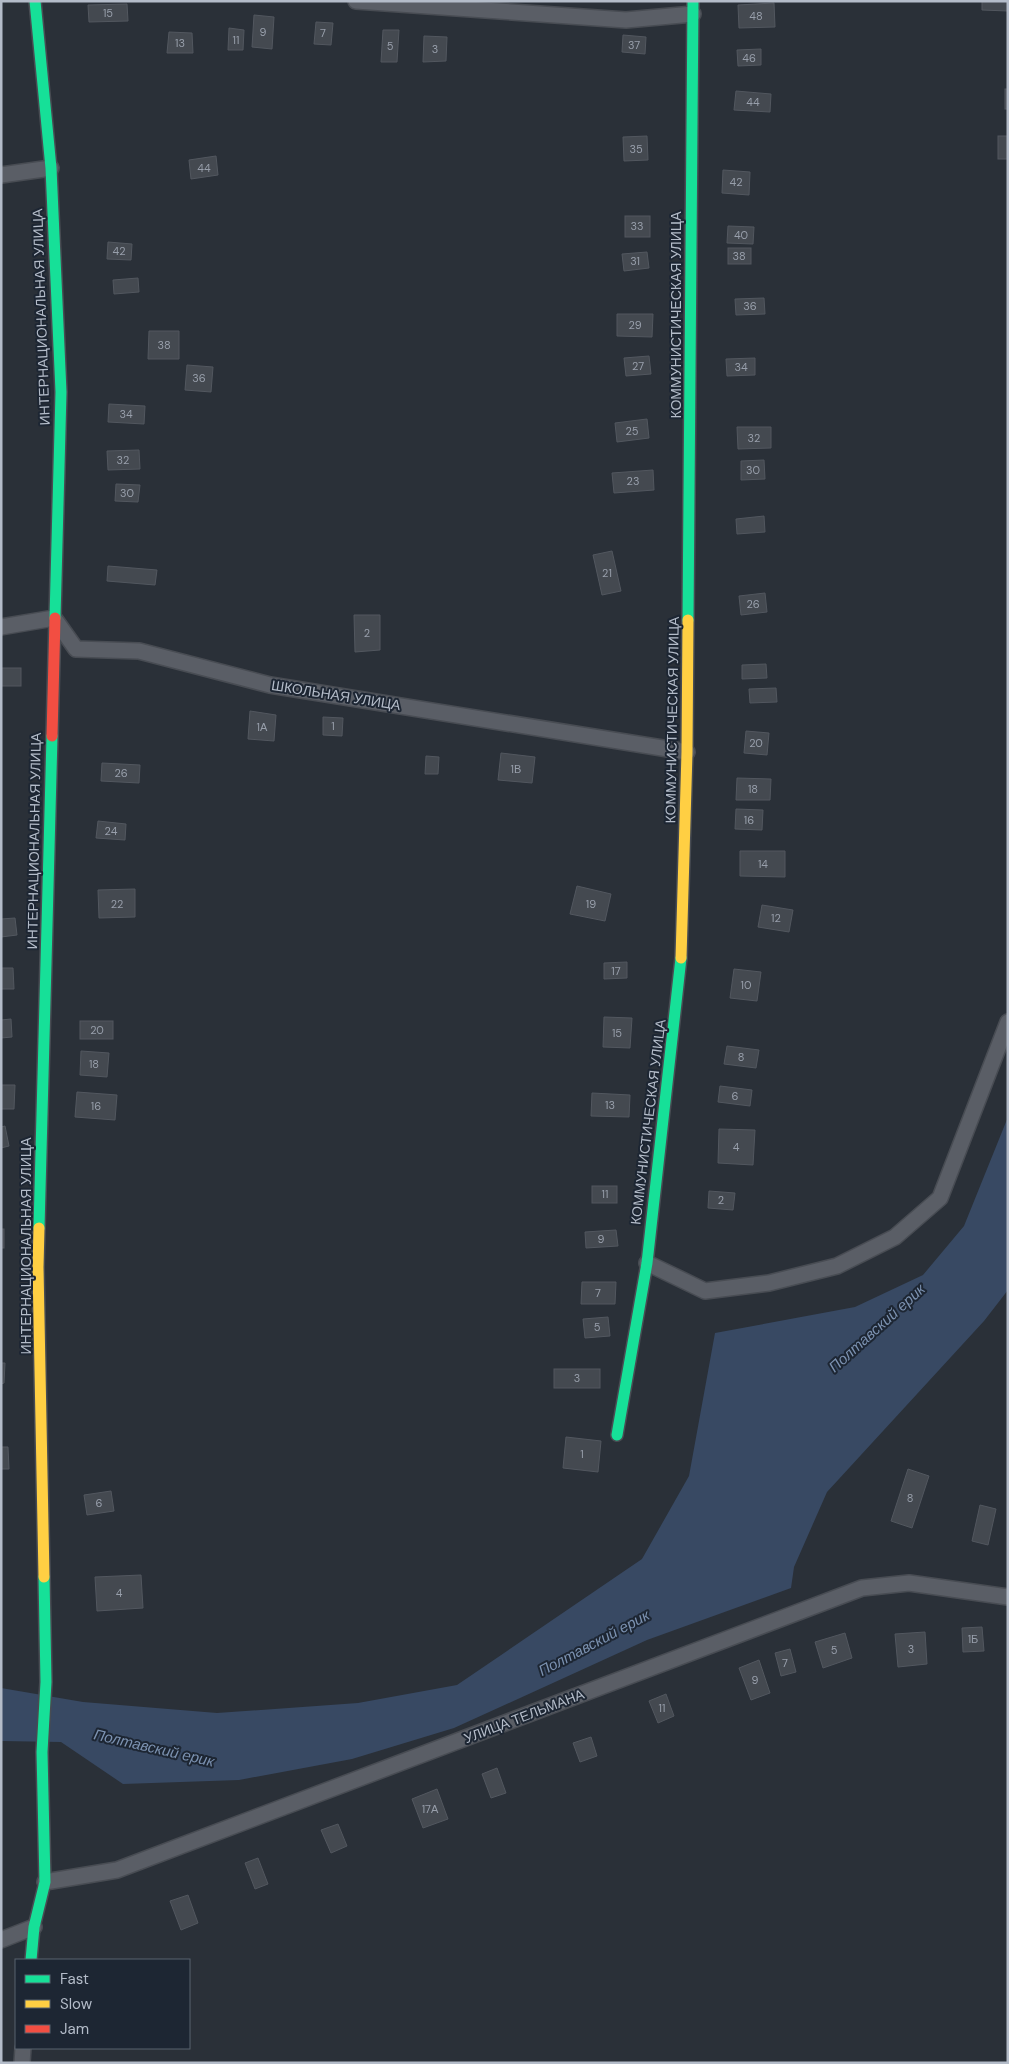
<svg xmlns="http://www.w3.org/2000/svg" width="1009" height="2064" font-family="'DM Sans',sans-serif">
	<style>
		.water { fill: #384963 }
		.building { fill: #444950; stroke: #52575f }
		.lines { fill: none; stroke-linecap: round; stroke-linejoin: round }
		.street-casing { stroke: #484c53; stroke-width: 18 }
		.fast-casing { stroke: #484c53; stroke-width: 14 }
		.slow-casing { stroke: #484c53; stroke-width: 14 }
		.jam-casing { stroke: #484c53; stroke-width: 14 }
		.street { stroke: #5a5e66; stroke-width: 15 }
		.fast { stroke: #16e098; stroke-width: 11 }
		.slow { stroke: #ffcf43; stroke-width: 11 }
		.jam { stroke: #f24e42; stroke-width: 11 }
		.labels { text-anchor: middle; stroke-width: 4; stroke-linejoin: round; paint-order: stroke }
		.number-label { font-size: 11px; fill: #989fab }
		.street-label { font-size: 14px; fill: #b4bcc9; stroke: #1d2633 }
		.water-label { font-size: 15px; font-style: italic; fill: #7c92b1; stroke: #1d2633 }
	</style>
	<rect width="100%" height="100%" fill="#2a3038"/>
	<path class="water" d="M 1008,1117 L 1008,1290 L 984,1321 L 827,1492 L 794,1567 L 791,1588 L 647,1640 L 454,1728 L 352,1759 L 239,1780 L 123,1784 L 61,1742 L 1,1741 L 1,1688 L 83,1702 L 217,1713 L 358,1703 L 457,1685 L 642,1559 L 689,1476 L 715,1333 L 855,1307 L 923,1275 L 964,1226 Z"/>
	<g class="building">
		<path d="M 982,1 L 1008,1 L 1008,11 L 982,10 Z"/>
		<path d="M 774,3 L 775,27 L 739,28 L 738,5 Z"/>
		<path d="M 127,4 L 128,21 L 89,22 L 88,5 Z"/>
		<path d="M 254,15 L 274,17 L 272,49 L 252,47 Z"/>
		<path d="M 316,22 L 333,23 L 331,45 L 314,44 Z"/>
		<path d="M 229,28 L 244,30 L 243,50 L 228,50 Z"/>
		<path d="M 383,30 L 399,30 L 397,62 L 381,62 Z"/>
		<path d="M 169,32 L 192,33 L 193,53 L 167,53 Z"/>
		<path d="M 623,35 L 646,37 L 645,54 L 622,52 Z"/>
		<path d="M 424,36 L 447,37 L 446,61 L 423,62 Z"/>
		<path d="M 761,49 L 761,65 L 738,66 L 737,50 Z"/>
		<rect x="1005" y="89" width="3" height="20"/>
		<path d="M 736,91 L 771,94 L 770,112 L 734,110 Z"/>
		<path d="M 647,136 L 648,160 L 624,161 L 623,137 Z"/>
		<rect x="998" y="136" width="10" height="23"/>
		<path d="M 216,156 L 218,175 L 191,179 L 189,160 Z"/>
		<path d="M 723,170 L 750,172 L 749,195 L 722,193 Z"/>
		<rect x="625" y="216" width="25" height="21"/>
		<path d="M 728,226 L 754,227 L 753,244 L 727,243 Z"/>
		<path d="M 108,242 L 132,244 L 131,260 L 107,259 Z"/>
		<rect x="728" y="248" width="23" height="16"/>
		<path d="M 647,252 L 649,268 L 624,271 L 622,254 Z"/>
		<path d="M 138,278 L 139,292 L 114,294 L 113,280 Z"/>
		<path d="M 764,298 L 765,314 L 736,315 L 735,299 Z"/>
		<path d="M 617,314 L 653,314 L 652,337 L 617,336 Z"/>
		<path d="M 149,331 L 179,331 L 179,359 L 148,359 Z"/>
		<path d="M 649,356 L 651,374 L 626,376 L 624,358 Z"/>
		<path d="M 755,358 L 755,375 L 727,376 L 726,359 Z"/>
		<path d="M 187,365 L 213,367 L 211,392 L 185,390 Z"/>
		<path d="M 109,404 L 145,406 L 144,424 L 108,422 Z"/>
		<path d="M 647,419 L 649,438 L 617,442 L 615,423 Z"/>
		<path d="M 737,427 L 771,427 L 771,448 L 738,449 Z"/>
		<path d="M 139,450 L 140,469 L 108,470 L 107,451 Z"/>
		<path d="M 764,460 L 765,479 L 741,480 L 741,461 Z"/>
		<path d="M 653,470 L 654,490 L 614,493 L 612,473 Z"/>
		<path d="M 116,484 L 140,485 L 138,502 L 115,501 Z"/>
		<path d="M 764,516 L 765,532 L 737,534 L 736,519 Z"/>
		<path d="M 612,551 L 621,591 L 602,595 L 593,555 Z"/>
		<path d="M 108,566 L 157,570 L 155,585 L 107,581 Z"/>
		<path d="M 765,593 L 767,612 L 741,615 L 739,596 Z"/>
		<path d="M 354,615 L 380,615 L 380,650 L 355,652 Z"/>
		<path d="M 766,664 L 767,678 L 742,679 L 742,665 Z"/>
		<rect x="1" y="668" width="20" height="18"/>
		<path d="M 776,688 L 777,702 L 750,703 L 749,689 Z"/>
		<path d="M 250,711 L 276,715 L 274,741 L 248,739 Z"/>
		<path d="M 323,717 L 343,718 L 342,736 L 323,735 Z"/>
		<path d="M 746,731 L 769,733 L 767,755 L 744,753 Z"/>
		<path d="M 501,753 L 535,757 L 532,783 L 498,780 Z"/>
		<path d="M 426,756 L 439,757 L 438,774 L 425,774 Z"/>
		<path d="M 102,763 L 140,765 L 139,783 L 101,781 Z"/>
		<path d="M 737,778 L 771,779 L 770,800 L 736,800 Z"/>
		<path d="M 736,809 L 763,810 L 762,830 L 735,829 Z"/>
		<path d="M 98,821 L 126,824 L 125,840 L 96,838 Z"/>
		<path d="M 740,851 L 785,851 L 785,877 L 740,876 Z"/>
		<path d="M 577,886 L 611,894 L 605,921 L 570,914 Z"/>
		<path d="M 135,889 L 135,917 L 99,918 L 98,890 Z"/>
		<path d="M 762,905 L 793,910 L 789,932 L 758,927 Z"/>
		<path d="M 15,918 L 17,935 L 1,937 L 1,919 Z"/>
		<path d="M 627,962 L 627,978 L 604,979 L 604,963 Z"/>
		<path d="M 1,968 L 13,968 L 14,989 L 1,989 Z"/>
		<path d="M 734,969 L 761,972 L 757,1001 L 730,998 Z"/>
		<path d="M 604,1017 L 632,1018 L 630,1048 L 603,1047 Z"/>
		<path d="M 11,1019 L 12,1037 L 1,1038 L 1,1020 Z"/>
		<rect x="80" y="1021" width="33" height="18"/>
		<path d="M 727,1046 L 759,1050 L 756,1068 L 724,1064 Z"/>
		<path d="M 81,1051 L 109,1053 L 107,1077 L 80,1075 Z"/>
		<path d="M 1,1085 L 15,1085 L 14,1109 L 1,1109 Z"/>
		<path d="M 720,1086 L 752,1090 L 750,1106 L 718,1102 Z"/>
		<path d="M 77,1092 L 117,1095 L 115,1120 L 75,1117 Z"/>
		<path d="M 592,1093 L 630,1095 L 629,1117 L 591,1116 Z"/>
		<path d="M 5,1126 L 9,1146 L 1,1148 L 1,1127 Z"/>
		<path d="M 719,1129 L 755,1130 L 753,1165 L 718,1163 Z"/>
		<rect x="592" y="1186" width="25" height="17"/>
		<path d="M 709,1191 L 735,1193 L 733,1210 L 708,1208 Z"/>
		<rect x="1" y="1229" width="3" height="19"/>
		<path d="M 616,1230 L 618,1246 L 586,1248 L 585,1232 Z"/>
		<path d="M 582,1282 L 616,1282 L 615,1304 L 581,1304 Z"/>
		<path d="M 608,1317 L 610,1336 L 585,1338 L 583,1319 Z"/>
		<path d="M 1,1363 L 5,1363 L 4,1383 L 1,1384 Z"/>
		<rect x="554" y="1369" width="46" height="19"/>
		<path d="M 566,1437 L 601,1441 L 598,1472 L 563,1468 Z"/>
		<path d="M 1,1447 L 8,1447 L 9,1469 L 1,1469 Z"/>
		<path d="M 908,1469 L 929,1476 L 912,1528 L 891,1521 Z"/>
		<path d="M 111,1491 L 114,1511 L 87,1515 L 84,1495 Z"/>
		<path d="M 980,1505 L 996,1509 L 988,1545 L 972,1541 Z"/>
		<path d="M 141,1575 L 143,1608 L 97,1611 L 95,1577 Z"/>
		<path d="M 982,1627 L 984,1651 L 963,1652 L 962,1628 Z"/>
		<path d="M 925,1632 L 927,1664 L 898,1667 L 895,1634 Z"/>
		<path d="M 845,1633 L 852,1658 L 823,1668 L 815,1642 Z"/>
		<path d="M 790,1649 L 796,1672 L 781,1676 L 775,1653 Z"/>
		<path d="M 759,1660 L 770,1693 L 751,1700 L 739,1668 Z"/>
		<path d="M 666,1694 L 674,1716 L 658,1723 L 649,1701 Z"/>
		<path d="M 591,1737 L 597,1756 L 580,1762 L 573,1743 Z"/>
		<path d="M 497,1768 L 506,1793 L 491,1798 L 482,1774 Z"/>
		<path d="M 437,1789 L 448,1819 L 423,1828 L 412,1799 Z"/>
		<path d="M 338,1824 L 347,1846 L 331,1853 L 321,1830 Z"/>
		<path d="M 258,1858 L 268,1884 L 255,1889 L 245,1863 Z"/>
		<path d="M 188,1895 L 198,1923 L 181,1930 L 170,1901 Z"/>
	</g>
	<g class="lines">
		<g class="street-casing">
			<g id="street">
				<path d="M 356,1 L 626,20 L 693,14"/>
				<path d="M 1,175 L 51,168"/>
				<path d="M 1,627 L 54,618 L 76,649 L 139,651 L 270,685 L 687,752"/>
				<path d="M 647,1263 L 705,1291 L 769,1283 L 837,1266 L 895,1237 L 940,1198 L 1008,1022"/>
				<path d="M 45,1882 L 117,1870 L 862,1588 L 909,1583 L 1008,1597"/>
				<path d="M 1,1940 L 34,1927"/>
				<path d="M 22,2063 L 23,2048"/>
			</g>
		</g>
		<g class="fast-casing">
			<g id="fast">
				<path d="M 35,1 L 51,168 L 61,392 L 55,618"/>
				<path d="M 688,620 L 693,1"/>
				<path d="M 39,1228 L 52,736"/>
				<path d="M 617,1435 L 647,1263 L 681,958"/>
				<path d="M 31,1960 L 34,1927 L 45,1882 L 42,1752 L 46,1682 L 44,1577"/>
			</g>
		</g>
		<g class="slow-casing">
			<g id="slow">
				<path d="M 681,958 L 687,752 L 688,620"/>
				<path d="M 39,1228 L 38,1267 L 44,1577"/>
			</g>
		</g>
		<g class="jam-casing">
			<path id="jam" d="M 52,736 L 55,618"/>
		</g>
		<use href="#street" class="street"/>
		<use href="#fast" class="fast"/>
		<use href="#slow" class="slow"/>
		<use href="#jam" class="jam"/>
	</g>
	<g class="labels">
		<g class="number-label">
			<text x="108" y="17">15</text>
			<text x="756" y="20">48</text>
			<text x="263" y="36">9</text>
			<text x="323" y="37">7</text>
			<text x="236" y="44">11</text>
			<text x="180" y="47">13</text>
			<text x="634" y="49">37</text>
			<text x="390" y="50">5</text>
			<text x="435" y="53">3</text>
			<text x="749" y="62">46</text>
			<text x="753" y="106">44</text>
			<text x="636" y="153">35</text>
			<text x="204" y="172">44</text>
			<text x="736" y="186">42</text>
			<text x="637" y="230">33</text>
			<text x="741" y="239">40</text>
			<text x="119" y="255">42</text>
			<text x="739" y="260">38</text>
			<text x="635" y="265">31</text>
			<text x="750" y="310">36</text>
			<text x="635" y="329">29</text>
			<text x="164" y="349">38</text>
			<text x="638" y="370">27</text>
			<text x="741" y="371">34</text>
			<text x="199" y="382">36</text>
			<text x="126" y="418">34</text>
			<text x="632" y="435">25</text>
			<text x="754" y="442">32</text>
			<text x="123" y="464">32</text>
			<text x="753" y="474">30</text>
			<text x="633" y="485">23</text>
			<text x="127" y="497">30</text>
			<text x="607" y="577">21</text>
			<text x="753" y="608">26</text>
			<text x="367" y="637">2</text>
			<text x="333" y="730">1</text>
			<text x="262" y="731">1А</text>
			<text x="756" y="747">20</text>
			<text x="516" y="773">1В</text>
			<text x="121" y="777">26</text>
			<text x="753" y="793">18</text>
			<text x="749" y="824">16</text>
			<text x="111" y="835">24</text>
			<text x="763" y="868">14</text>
			<text x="117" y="908">22</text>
			<text x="591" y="908">19</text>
			<text x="776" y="922">12</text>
			<text x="616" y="975">17</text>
			<text x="746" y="989">10</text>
			<text x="97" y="1034">20</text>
			<text x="617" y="1037">15</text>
			<text x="741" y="1061">8</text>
			<text x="94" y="1068">18</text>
			<text x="735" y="1100">6</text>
			<text x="610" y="1109">13</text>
			<text x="96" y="1110">16</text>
			<text x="736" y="1151">4</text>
			<text x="605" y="1198">11</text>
			<text x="721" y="1204">2</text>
			<text x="601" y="1243">9</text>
			<text x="598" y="1297">7</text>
			<text x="597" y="1331">5</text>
			<text x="577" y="1382">3</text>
			<text x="582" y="1458">1</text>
			<text x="910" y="1502">8</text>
			<text x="99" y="1507">6</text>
			<text x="119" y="1597">4</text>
			<text x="973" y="1643">1Б</text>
			<text x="911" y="1653">3</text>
			<text x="834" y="1654">5</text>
			<text x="785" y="1667">7</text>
			<text x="755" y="1684">9</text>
			<text x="662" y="1712">11</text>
			<text x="430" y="1813">17А</text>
		</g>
		<g class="street-label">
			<text transform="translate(676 315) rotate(-90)" y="5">КОММУНИСТИЧЕСКАЯ УЛИЦА</text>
			<text transform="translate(41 317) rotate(-92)" y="5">ИНТЕРНАЦИОНАЛЬНАЯ УЛИЦА</text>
			<text transform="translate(336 695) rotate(9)" y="5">ШКОЛЬНАЯ УЛИЦА</text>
			<text transform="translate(672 720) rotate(-89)" y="5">КОММУНИСТИЧЕСКАЯ УЛИЦА</text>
			<text transform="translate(34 841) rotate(-89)" y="5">ИНТЕРНАЦИОНАЛЬНАЯ УЛИЦА</text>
			<text transform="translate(648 1122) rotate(-83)" y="5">КОММУНИСТИЧЕСКАЯ УЛИЦА</text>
			<text transform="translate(26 1246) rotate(-90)" y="5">ИНТЕРНАЦИОНАЛЬНАЯ УЛИЦА</text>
			<text transform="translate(524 1716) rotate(-21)" y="5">УЛИЦА ТЕЛЬМАНА</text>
		</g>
		<g class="water-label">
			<text transform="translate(877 1328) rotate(-42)" y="5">Полтавский ерик</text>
			<text transform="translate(594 1643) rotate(-28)" y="5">Полтавский ерик</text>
			<text transform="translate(154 1748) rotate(13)" y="5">Полтавский ерик</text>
		</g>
	</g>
	<rect width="1009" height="2064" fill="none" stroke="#b4bcc9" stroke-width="5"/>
	<rect x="15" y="1959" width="175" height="90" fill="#1d2633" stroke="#59626f"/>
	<rect x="25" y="1975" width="25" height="8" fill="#16e098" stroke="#59626f"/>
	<text x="60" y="1984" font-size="15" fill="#b4bcc9">Fast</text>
	<rect x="25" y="2000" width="25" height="8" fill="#ffcf43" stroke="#59626f"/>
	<text x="60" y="2009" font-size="15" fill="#b4bcc9">Slow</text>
	<rect x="25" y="2025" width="25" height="8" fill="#f24e42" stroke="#59626f"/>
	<text x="60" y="2034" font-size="15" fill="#b4bcc9">Jam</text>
</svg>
